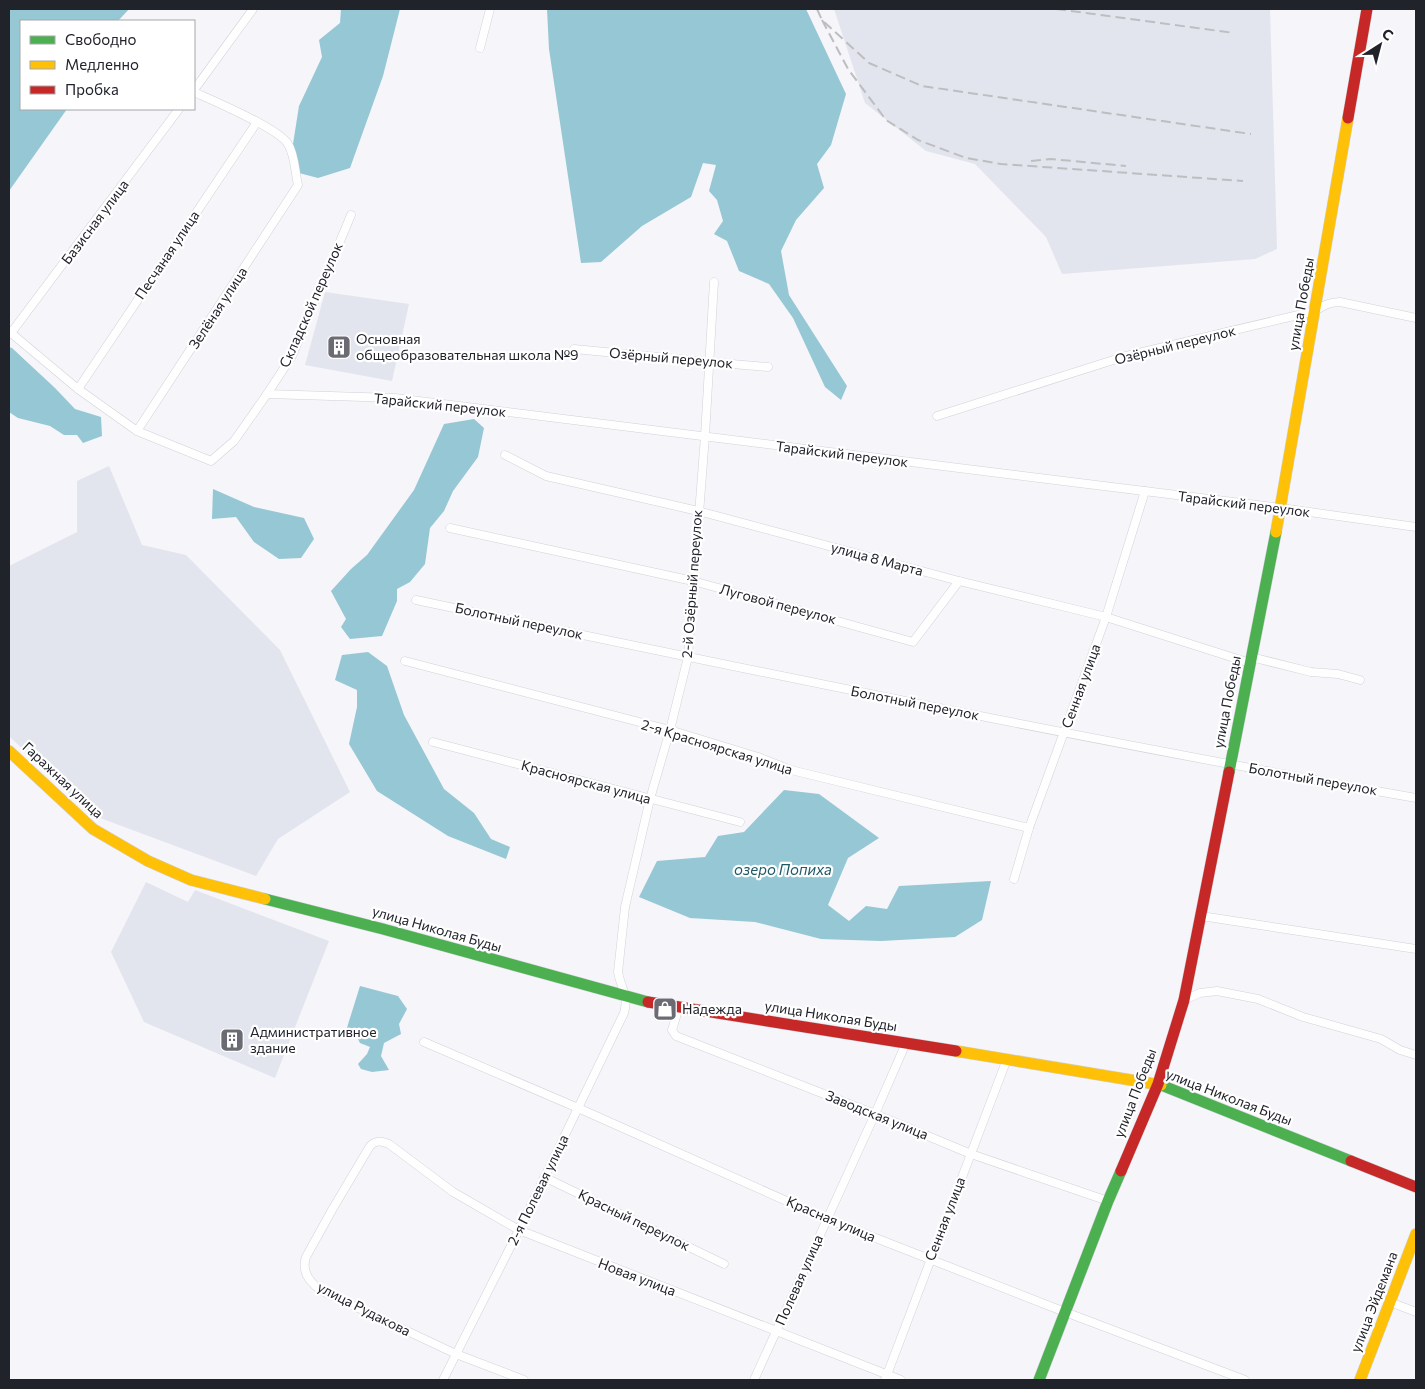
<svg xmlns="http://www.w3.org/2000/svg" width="1425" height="1389" font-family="Commissioner,sans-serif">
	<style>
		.built { fill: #e3e5ee }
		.water { fill: #96c7d4 }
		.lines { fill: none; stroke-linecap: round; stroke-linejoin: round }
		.street-casing { stroke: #d0d2d8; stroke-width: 9 }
		.fast-casing { stroke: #d0d2d8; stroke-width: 12 }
		.slow-casing { stroke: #d0d2d8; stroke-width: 12 }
		.jam-casing { stroke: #d0d2d8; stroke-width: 12 }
		.street { stroke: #fefefe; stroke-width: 8 }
		.fast { stroke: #4caf50; stroke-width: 11 }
		.slow { stroke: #ffc107; stroke-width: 11 }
		.jam { stroke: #c62828; stroke-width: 11 }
		.rail { stroke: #bdbebf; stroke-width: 2; stroke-dasharray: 10 5; stroke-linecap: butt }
		.labels { text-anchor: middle; stroke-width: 4.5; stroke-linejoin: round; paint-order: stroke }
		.street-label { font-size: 14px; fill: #21232b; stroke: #fff }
		.poi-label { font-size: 14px; fill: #21232b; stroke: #fff; text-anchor: start }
		.water-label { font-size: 15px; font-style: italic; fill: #1f5966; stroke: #fff }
	</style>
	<rect width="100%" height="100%" fill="#f5f5fa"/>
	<g class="built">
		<path d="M 834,9 L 1270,9 L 1277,249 L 1255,259 L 1062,274 L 1046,237 L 975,164 L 926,151 L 865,103 Z"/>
		<path d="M 325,292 L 409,304 L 392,381 L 305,365 Z"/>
		<path d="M 109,466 L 142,545 L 186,555 L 280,650 L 350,792 L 278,839 L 256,876 L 92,815 L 9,736 L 9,566 L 77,532 L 77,481 Z"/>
		<path d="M 146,882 L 188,902 L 195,890 L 329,941 L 275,1078 L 144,1022 L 111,952 Z"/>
	</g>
	<g class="water">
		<path d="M 9,9 L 129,9 L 118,21 L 21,21 L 21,109 L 67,109 L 9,191 Z"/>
		<path d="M 341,9 L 400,9 L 383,76 L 350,168 L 318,178 L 299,173 L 293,144 L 299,106 L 322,57 L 319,40 L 340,23 Z"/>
		<path d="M 547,9 L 806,9 L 846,94 L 831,145 L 817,164 L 824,188 L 796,220 L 781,251 L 789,295 L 847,386 L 841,400 L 825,387 L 793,318 L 769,284 L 739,271 L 727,241 L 714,234 L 723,221 L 717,200 L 709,191 L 716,165 L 703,163 L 691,197 L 642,226 L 601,262 L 581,263 L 549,49 Z"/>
		<path d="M 9,347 L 12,348 L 55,388 L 75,409 L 101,417 L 102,436 L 83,443 L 77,435 L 64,435 L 50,426 L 18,418 L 9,412 Z"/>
		<path d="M 474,419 L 484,428 L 478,457 L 453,491 L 444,511 L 430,528 L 425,564 L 410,582 L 397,589 L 397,601 L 382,636 L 350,639 L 341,627 L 346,619 L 331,591 L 351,569 L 367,555 L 414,490 L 444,424 Z"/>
		<path d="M 213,489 L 254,507 L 304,518 L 314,539 L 301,558 L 279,559 L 254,542 L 236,517 L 212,519 Z"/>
		<path d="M 368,652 L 387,666 L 404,715 L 444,789 L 474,813 L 491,839 L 510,847 L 506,859 L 448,836 L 377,791 L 349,744 L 357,707 L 357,690 L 335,680 L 342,655 Z"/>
		<path d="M 784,790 L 819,794 L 879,838 L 848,858 L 828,905 L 849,921 L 866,906 L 887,909 L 899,886 L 991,881 L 982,920 L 955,937 L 881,941 L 821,939 L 755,922 L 690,918 L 639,897 L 657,861 L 705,857 L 718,836 L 744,832 Z"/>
		<path d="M 360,986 L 398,996 L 407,1009 L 399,1024 L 401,1034 L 384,1043 L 381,1056 L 389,1070 L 372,1072 L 361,1069 L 358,1064 L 367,1054 L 370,1047 L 360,1043 L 357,1037 L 345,1034 Z"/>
	</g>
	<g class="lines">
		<g class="street-casing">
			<g id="street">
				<path d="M 480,48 L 490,9"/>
				<path d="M 194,90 L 253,9"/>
				<path d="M 11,333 L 78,389 L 137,431 L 211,461 L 234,441 L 267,394 L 292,356 L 351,215"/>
				<path d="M 9,334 L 11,333 L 179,109"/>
				<path d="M 574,349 L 709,362 L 768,367"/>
				<path d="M 78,389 L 257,122"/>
				<path d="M 267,394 L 395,398 L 1281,508 L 1416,527"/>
				<path d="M 937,416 L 1126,356 L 1315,311 C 1324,305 1330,302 1340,302 L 1416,318"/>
				<path d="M 137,431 L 298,185 C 295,172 295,155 288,144 C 278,128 214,101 194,92"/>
				<path d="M 505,455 L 546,476 L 698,511 L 959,581 L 1106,617 L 1250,663"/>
				<path d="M 450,528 L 693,581 L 913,642 L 959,581"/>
				<path d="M 416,600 C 749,670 1082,739 1416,798"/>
				<path d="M 1251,657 L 1311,672 L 1338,674 L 1360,680"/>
				<path d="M 405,661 L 670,730 L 758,757 L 791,770 L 1029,828"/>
				<path d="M 433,742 L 740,822"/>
				<path d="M 1014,879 L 1029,828 L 1106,617 L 1145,491"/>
				<path d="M 1201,916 L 1416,949"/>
				<path d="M 1184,1000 L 1200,993 L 1217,991 L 1258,999 L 1303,1017 L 1381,1039 L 1400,1050 L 1416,1055"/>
				<path d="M 679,1007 L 672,1030 L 676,1036 L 875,1114 L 971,1154 L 1108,1201"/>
				<path d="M 424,1042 L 578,1108 L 827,1219 L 1065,1312 L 1245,1380"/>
				<path d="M 544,1177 L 724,1264"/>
				<path d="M 1390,1302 L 1416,1312"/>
				<path d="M 443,1380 L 519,1230 L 624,1013 C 629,995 621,989 618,972 L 625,907 L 650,799 L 670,730 L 688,657 L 705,436 L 714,282"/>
				<path d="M 524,1380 L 456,1354 L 322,1291 C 310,1283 301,1272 306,1257 L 332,1210 L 370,1146 C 376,1140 381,1141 389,1144 L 453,1192 L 519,1230 L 901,1380"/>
				<path d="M 754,1380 L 875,1114 L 906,1043"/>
				<path d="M 885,1380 L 1007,1059"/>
			</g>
		</g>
		<g class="fast-casing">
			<g id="fast">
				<path d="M 1229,772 L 1276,532"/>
				<path d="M 265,899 L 383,929 L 648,1002"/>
				<path d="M 1161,1085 L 1351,1161"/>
				<path d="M 1039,1380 L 1108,1201 L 1121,1171"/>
			</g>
		</g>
		<g class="slow-casing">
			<g id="slow">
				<path d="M 1276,532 L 1348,118"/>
				<path d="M 9,751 L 93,829 L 148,861 L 191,880 L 265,899"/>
				<path d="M 956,1051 L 1161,1085"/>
				<path d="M 1360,1380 L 1416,1234"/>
			</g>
		</g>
		<g class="jam-casing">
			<g id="jam">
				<path d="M 1348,118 L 1367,9"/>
				<path d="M 648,1002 L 956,1051"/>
				<path d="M 1351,1161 L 1416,1187"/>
				<path d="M 1121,1171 L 1158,1084 L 1184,1000 L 1229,772"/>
			</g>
		</g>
		<use href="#street" class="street"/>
		<use href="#fast" class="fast"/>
		<use href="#slow" class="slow"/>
		<use href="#jam" class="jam"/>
		<g class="rail">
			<path d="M 817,9 L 822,20 L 869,63 L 922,86 L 1251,134"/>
			<path d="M 1056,9 L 1234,33"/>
			<path d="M 822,20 L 848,69 L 886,120 L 918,140 L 966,158 L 1001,164 L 1243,181"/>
			<path d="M 1031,161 L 1051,159 L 1126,166"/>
		</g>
	</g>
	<defs>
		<g id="building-square" transform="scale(1.25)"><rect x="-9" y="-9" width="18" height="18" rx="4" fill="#6b6c73" stroke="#fff"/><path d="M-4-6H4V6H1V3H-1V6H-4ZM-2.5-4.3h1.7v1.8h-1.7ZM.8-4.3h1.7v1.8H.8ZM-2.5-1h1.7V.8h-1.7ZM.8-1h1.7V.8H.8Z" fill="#fff"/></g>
		<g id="shop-square" transform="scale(1.25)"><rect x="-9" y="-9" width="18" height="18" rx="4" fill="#6b6c73" stroke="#fff"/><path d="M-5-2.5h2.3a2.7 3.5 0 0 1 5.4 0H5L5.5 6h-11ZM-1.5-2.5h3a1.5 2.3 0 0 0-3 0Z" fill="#fff"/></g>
	</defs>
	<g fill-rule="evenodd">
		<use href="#building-square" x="339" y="347"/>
		<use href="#shop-square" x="665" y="1009"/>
		<use href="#building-square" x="232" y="1040"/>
	</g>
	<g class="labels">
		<g class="street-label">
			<text transform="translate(95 222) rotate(-53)" y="5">Базисная улица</text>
			<text transform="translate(167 255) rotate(-56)" y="5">Песчаная улица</text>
			<text transform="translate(1301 304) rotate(-80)" y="5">улица Победы</text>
			<text transform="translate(311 305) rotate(-66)" y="5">Складской переулок</text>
			<text transform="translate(218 308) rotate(-57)" y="5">Зелёная улица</text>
			<text transform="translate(1175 345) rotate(-14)" y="5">Озёрный переулок</text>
			<text transform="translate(671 358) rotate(5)" y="5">Озёрный переулок</text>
			<text transform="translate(440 405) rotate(6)" y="5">Тарайский переулок</text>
			<text transform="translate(842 454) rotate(7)" y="5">Тарайский переулок</text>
			<text transform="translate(1244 504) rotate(7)" y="5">Тарайский переулок</text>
			<text transform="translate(877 559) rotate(15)" y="5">улица 8 Марта</text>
			<text transform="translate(692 584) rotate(-86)" y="5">2-й Озёрный переулок</text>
			<text transform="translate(778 604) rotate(15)" y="5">Луговой переулок</text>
			<text transform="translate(519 621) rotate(12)" y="5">Болотный переулок</text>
			<text transform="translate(1081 686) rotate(-70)" y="5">Сенная улица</text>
			<text transform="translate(1227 702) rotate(-79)" y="5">улица Победы</text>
			<text transform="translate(915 703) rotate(11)" y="5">Болотный переулок</text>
			<text transform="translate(717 747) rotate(17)" y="5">2-я Красноярская улица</text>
			<text transform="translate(1313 779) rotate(10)" y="5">Болотный переулок</text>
			<text transform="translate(63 780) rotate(43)" y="5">Гаражная улица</text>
			<text transform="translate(586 782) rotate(15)" y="5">Красноярская улица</text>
			<text transform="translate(437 929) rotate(16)" y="5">улица Николая Буды</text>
			<text transform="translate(831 1016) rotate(9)" y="5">улица Николая Буды</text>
			<text transform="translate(1135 1093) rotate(-69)" y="5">улица Победы</text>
			<text transform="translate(1229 1097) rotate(21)" y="5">улица Николая Буды</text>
			<text transform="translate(877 1115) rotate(22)" y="5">Заводская улица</text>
			<text transform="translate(538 1190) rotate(-64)" y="5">2-я Полевая улица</text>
			<text transform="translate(831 1219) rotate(23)" y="5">Красная улица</text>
			<text transform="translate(945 1219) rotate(-69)" y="5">Сенная улица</text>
			<text transform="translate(634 1220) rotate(26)" y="5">Красный переулок</text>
			<text transform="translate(637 1277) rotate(21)" y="5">Новая улица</text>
			<text transform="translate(799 1280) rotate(-66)" y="5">Полевая улица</text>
			<text transform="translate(1374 1302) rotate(-69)" y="5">улица Эйдемана</text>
			<text transform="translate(364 1309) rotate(27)" y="5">улица Рудакова</text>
		</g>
		<g class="poi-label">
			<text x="356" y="344">Основная<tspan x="356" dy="16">общеобразовательная школа №9</tspan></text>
			<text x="682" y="1014">Надежда</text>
			<text x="250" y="1037">Административное<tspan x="250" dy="16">здание</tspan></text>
		</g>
		<g class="water-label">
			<text x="783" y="875">озеро Попиха</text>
		</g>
	</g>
	<rect width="1425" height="1389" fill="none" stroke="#21232b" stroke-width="20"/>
	<rect x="20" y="20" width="175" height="90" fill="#ffffff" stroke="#a6a7aa"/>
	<rect x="30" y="36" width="25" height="8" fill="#4caf50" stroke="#a6a7aa"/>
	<text x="65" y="45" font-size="15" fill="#21232b">Свободно</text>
	<rect x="30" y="61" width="25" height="8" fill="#ffc107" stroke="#a6a7aa"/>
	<text x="65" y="70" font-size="15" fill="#21232b">Медленно</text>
	<rect x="30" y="86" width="25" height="8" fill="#c62828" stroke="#a6a7aa"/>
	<text x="65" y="95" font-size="15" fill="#21232b">Пробка</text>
	<g transform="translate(1380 45) rotate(36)" stroke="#ffffff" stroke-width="4" paint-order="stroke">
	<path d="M0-4L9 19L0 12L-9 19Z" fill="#21232b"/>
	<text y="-8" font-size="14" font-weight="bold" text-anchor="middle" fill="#21232b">С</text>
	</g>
</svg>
